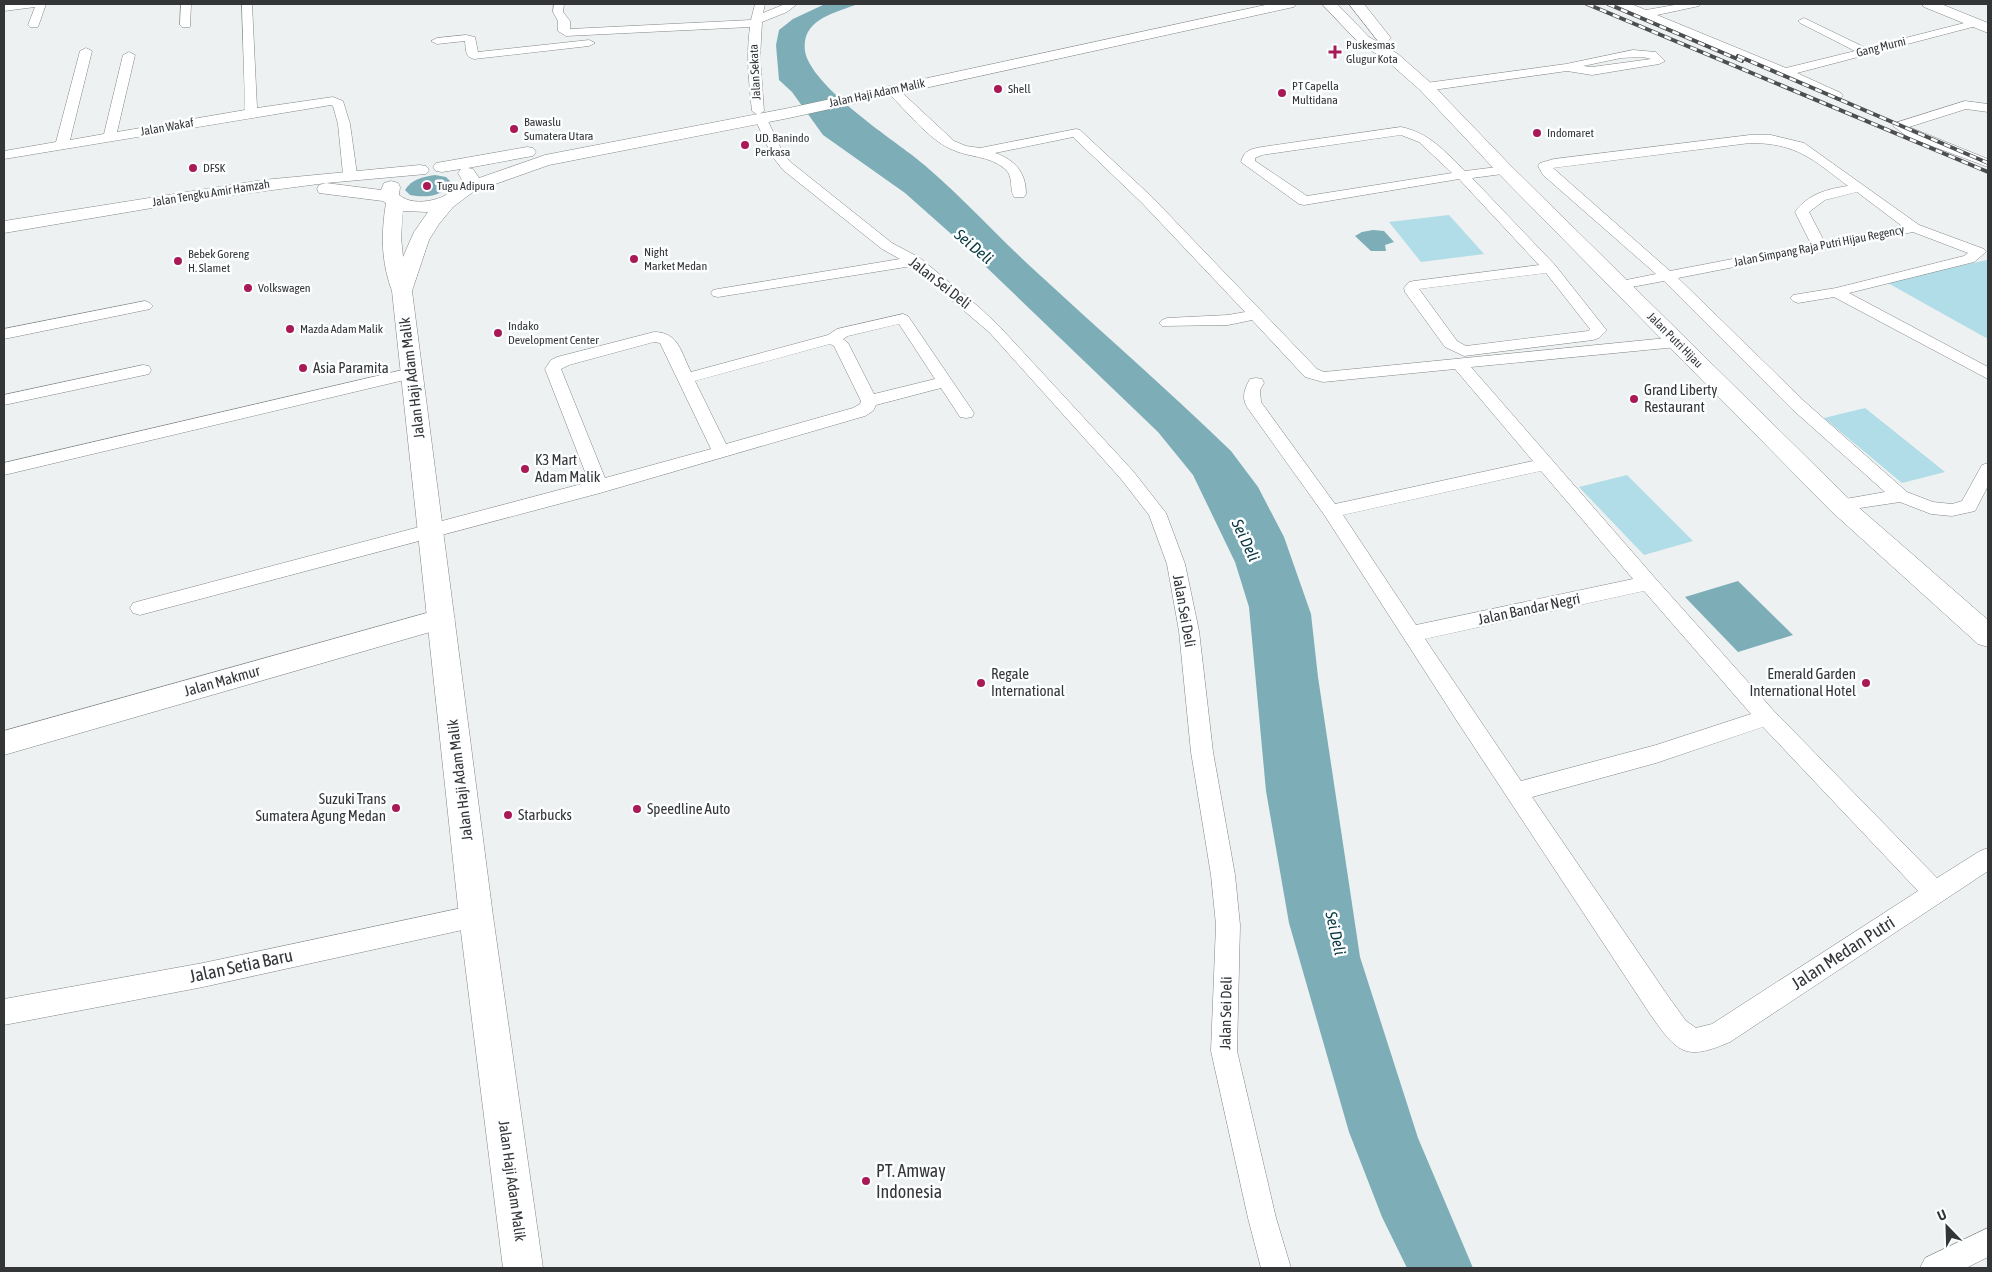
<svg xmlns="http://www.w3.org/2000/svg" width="1992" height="1272" font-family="'Asap Condensed',sans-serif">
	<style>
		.green { fill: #b0dde7 }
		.water { fill: #7daeb8 }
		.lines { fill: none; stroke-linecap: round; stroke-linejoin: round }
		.street-casing { stroke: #828687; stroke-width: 1 }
		.secondary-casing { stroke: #828687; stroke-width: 1 }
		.primary-casing { stroke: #828687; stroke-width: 1 }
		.street { fill: #fff; fill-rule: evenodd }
		.secondary { fill: #fff; fill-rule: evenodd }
		.primary { fill: #fff; fill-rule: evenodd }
		.rail-casing { stroke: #4c4e4f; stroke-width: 4 }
		.rail { stroke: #fcfeff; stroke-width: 2.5; stroke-dasharray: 7; stroke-linecap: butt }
		.poi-dot { fill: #a81956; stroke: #fcfeff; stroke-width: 2 }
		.labels { text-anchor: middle; stroke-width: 5; stroke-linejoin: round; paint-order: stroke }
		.far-poi-label { font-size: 12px; fill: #343536; stroke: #fcfeff; text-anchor: start }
		.far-street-label { font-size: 12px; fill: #343536; stroke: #fcfeff }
		.street-label { font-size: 15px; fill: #343536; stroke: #fcfeff }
		.poi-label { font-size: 15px; fill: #343536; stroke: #fcfeff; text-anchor: start }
		.water-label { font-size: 16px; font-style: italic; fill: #06363e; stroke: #fcfeff }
		.near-street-label { font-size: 18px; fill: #343536; stroke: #fcfeff }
		.near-poi-label { font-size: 18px; fill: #343536; stroke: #fcfeff; text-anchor: start }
	</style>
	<rect width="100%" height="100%" fill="#edf1f2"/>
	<g class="green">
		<path d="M 1449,215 L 1484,254 L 1421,262 L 1389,222 Z"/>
		<path d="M 1987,260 L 1988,261 L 1988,339 L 1886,282 Z"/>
		<path d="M 1865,408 L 1945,472 L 1902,483 L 1824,418 Z"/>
		<path d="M 1627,475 L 1693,541 L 1644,555 L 1579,487 Z"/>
	</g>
	<g class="water">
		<path d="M 825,4 L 858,4 C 835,13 801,19 805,51 C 810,84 886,135 912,155 C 954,188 991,230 1031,267 C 1097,328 1166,388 1231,451 L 1258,487 L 1284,537 L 1311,614 L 1318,677 L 1360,957 L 1418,1138 L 1473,1268 L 1407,1268 L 1382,1217 L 1349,1132 L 1289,923 L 1266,791 L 1249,607 L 1235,562 L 1193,475 L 1158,432 L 958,240 L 905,193 L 823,135 L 792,92 L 779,80 L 776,45 L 779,30 L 793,19 Z"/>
		<path d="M 435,175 L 446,177 L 451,182 C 443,197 425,198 410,195 L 405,190 C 412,179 422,177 435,175 Z"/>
		<path d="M 1373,230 L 1384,231 L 1394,242 L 1385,245 L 1386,251 L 1371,251 L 1355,236 L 1362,232 Z"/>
		<path d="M 1738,581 L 1793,635 L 1738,652 L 1685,597 Z"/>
	</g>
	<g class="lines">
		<g class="street-casing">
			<g id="street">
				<path d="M 12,4 L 46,4 L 38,27 L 30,27 L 28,25 L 35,7 L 4,11 L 4,5 Z"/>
				<path d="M 181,4 L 191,4 L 190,27 L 182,27 L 180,25 Z"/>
				<path d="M 242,4 L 252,4 L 257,108 L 333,97 L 343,101 L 350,124 L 357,174 L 355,177 L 345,177 L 343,174 L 338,124 L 333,106 L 331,105 L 4,159 L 4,151 L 56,142 L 80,51 L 86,48 L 92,51 L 70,140 L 104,134 L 123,55 L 129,52 L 135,55 L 117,132 L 245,110 Z"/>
				<path d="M 554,4 L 564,4 L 563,12 L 570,21 L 570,29 L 751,20 L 755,4 L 765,4 L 763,13 L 785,4 L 797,4 L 787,12 L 762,22 L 760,58 L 764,111 L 758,115 L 752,111 C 749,83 746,55 750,27 L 566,36 L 558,31 L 558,21 L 553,12 Z"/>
				<path d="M 1617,4 L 1631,4 L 1646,10 L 1680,4 L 1700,4 L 1699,6 L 1657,15 L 1786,68 L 1855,51 L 1800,23 L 1798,21 L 1804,18 L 1866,48 L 1976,20 L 1982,23 L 1980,25 L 1797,73 L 1841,93 L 1843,96 L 1837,100 L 1782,74 L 1763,68 L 1618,6 Z"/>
				<path d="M 466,35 L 475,37 L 478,52 L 589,40 L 595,43 L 589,46 L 474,59 C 465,57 466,50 465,41 L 437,44 L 431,41 L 437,38 Z"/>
				<path d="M 1633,50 L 1656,52 L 1665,61 L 1659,64 L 1592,75 L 1567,71 L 1426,91 L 1420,87 L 1426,83 L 1566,64 ZM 1643,57 L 1651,59 L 1592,67 L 1583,66 L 1621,58 Z"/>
				<path d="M 892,86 L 896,87 L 954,141 L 966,146 L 980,148 L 1076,129 L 1080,130 L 1152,197 L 1317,369 L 1324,372 L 1677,337 L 1683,339 L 1685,342 L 1683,345 L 1677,347 L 1471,367 L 1655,578 L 1774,711 L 1937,878 L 1980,851 L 1988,848 L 1988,871 L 1730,1042 C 1684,1062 1677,1052 1650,1014 L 1459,724 L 1325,516 L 1247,407 C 1241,397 1245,388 1250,379 L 1256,378 L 1262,379 L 1264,383 L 1260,390 L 1261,402 L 1335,504 L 1533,461 L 1455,369 L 1323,382 L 1305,377 L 1252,320 L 1228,325 L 1162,326 L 1159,323 L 1162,320 L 1167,318 L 1228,315 L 1245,312 L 1142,203 L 1073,137 L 995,153 C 1015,160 1026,172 1026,194 L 1024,197 L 1014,197 C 1009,188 1014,177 1005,169 C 989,155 969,158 951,149 C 928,139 906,110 888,93 L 886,90 L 888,87 ZM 1541,471 L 1633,579 L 1416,625 L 1343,515 ZM 1644,591 L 1751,714 L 1656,745 L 1521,781 L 1425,639 ZM 1763,727 L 1918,891 L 1712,1024 L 1696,1028 L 1686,1021 L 1668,996 L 1532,797 L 1656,763 Z"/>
				<path d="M 1965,101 L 1988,104 L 1988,112 L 1966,109 L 1909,127 L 1988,159 L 1988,167 L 1908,137 L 1893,126 L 1895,123 Z"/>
				<path d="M 761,115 L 767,119 L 784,155 L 793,164 L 892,243 L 920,258 L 980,308 L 1000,327 L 1133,471 L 1166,513 L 1185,564 L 1199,631 L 1213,752 L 1235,875 L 1240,925 L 1237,1051 L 1276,1218 L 1291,1268 L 1261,1268 L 1248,1218 L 1211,1051 L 1216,925 L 1211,875 L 1191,752 L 1179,631 L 1167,564 L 1149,515 L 1121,479 L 990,333 L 912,266 L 718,297 L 713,296 L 711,293 L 713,290 L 718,289 L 900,259 L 882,249 L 783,170 L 772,156 L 755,119 Z"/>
				<path d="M 1401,127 C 1430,133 1444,151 1465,171 L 1505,166 L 1510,167 L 1512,170 L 1510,173 L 1472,178 L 1555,265 L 1604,327 L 1607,330 L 1599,338 L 1593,340 L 1464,356 L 1445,347 L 1405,292 L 1404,288 L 1409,282 L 1414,281 L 1539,265 L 1459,179 L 1304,205 L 1299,204 L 1241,162 C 1244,150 1251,149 1262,147 ZM 1401,135 L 1419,142 L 1452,173 L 1307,196 L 1255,161 L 1255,158 L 1262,155 ZM 1546,273 L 1590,329 L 1588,331 L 1466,346 L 1457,341 L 1419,289 Z"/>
				<path d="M 1750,135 L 1771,135 L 1804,143 L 1919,225 L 1984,249 L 1986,252 L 1974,262 L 1849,293 L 1988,367 L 1988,379 L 1834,297 L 1798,303 L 1793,301 L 1790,298 L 1793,295 L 1836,288 L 1964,256 L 1968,253 L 1913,232 L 1678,278 L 1805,402 L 1907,492 L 1933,502 L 1952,504 L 1962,501 L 1982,465 L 1988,463 L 1988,486 L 1975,511 L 1952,516 L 1931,514 L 1900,502 L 1840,511 L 1834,509 L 1831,505 L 1834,501 L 1885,492 L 1793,410 L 1664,281 L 1621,289 L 1616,288 L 1614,285 L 1616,282 L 1656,274 L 1543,175 L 1538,166 L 1540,163 L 1554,159 ZM 1750,143 C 1797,143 1812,159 1848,186 C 1827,189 1808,194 1795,212 L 1811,244 L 1670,271 L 1553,168 ZM 1857,192 L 1902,226 L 1824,241 L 1809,212 L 1825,200 Z"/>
				<path d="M 145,301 L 150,303 L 153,306 L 150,309 L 4,339 L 4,329 Z"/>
				<path d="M 903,314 L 908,316 L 974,413 L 972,417 L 966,418 L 960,417 L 941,388 L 876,405 L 873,411 L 865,416 L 600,493 L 140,615 L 133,613 L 130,608 L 133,603 L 140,601 L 589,482 L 545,369 L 551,360 L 557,357 L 654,332 C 679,332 681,353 691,372 L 828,335 L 837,329 ZM 899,324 L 935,379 L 874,394 L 848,343 L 843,339 L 848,336 ZM 654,342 L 660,343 L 711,449 L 605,478 L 561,369 L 569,365 ZM 830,344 L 834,346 L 861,401 L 860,404 L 853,408 L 726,444 L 695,381 Z"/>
				<path d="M 143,365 L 149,366 L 151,370 L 149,374 L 4,405 L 4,395 Z"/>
				<path d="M 411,368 L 417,369 L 419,373 L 417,377 L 4,475 L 4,463 Z"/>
				<path d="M 476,905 L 485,908 L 488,916 L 485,924 L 476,927 L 203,987 L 4,1025 L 4,999 L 203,963 Z"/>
				<path d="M 1988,1228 L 1988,1257 L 1966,1268 L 1920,1268 L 1925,1258 Z"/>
			</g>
		</g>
		<g class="secondary-casing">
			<path id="secondary" d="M 441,609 L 451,612 L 455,619 L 451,626 L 4,755 L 4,731 Z"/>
		</g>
		<g class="primary-casing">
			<g id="primary">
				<path d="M 1270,4 L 1296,4 L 1294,7 L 1289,8 L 789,118 L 549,165 L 473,192 L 453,207 L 439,224 L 429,240 L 412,291 L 493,916 L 543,1268 L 503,1268 L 459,916 L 392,291 C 381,261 381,234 386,203 L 383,201 L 319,193 L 317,189 L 319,185 L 326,183 L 211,198 L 4,233 L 4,221 L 263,180 L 420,165 L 426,166 L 429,170 L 426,174 L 326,183 L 381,190 L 384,183 L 391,181 L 398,183 L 400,187 L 399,195 C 415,209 453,199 462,180 L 458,173 L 461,169 L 442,172 L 436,171 L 433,167 L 436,163 L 442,162 L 527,147 L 533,148 L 536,152 L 533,156 L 527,157 L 468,168 L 473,169 L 479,178 L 545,155 L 789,108 ZM 403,211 L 428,212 L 414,232 L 403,257 L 401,237 Z"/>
				<path d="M 1322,4 L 1337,4 L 1369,37 L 1398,54 L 1432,84 L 1511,166 L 1849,499 L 1988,620 L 1988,647 L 1978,644 L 1831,511 L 1499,174 L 1420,90 L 1386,60 L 1359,43 Z"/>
				<path d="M 1349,4 L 1364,4 L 1391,38 L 1388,41 L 1378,41 Z"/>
				<path d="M 1922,4 L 1941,4 L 1988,23 L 1988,33 L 1924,7 Z"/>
			</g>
		</g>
		<use href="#street" class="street"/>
		<use href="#secondary" class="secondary"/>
		<use href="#primary" class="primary"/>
		<g class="rail-casing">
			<g id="rail">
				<path d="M 1587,4 L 1988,172"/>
				<path d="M 1608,4 L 1742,61"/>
				<path d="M 1738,56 L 1988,163"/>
			</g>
		</g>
		<use href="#rail" class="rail"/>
	</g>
	<g class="poi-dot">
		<path d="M1332.5 44.5h5v5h5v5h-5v5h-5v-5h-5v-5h5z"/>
		<circle cx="998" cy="89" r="5"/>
		<circle cx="1282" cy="93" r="5"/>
		<circle cx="514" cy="129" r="5"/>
		<circle cx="1537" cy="133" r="5"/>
		<circle cx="745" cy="145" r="5"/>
		<circle cx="193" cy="168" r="5"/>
		<circle cx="427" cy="186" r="5"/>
		<circle cx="634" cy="259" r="5"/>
		<circle cx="178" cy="261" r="5"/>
		<circle cx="248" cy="288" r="5"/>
		<circle cx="290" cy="329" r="5"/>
		<circle cx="498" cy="333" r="5"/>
		<circle cx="303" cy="368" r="5"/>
		<circle cx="1634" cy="399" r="5"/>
		<circle cx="525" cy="469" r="5"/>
		<circle cx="981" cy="683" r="5"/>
		<circle cx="1866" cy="683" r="5"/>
		<circle cx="396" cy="808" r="5"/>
		<circle cx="637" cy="809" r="5"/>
		<circle cx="508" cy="815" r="5"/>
		<circle cx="866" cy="1181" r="5"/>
	</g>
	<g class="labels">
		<g class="far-poi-label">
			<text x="1346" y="49">Puskesmas<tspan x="1346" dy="14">Glugur Kota</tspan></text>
			<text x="1292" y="90">PT Capella<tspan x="1292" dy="14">Multidana</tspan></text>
			<text x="1008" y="93">Shell</text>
			<text x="524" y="126">Bawaslu<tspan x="524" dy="14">Sumatera Utara</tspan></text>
			<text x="1547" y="137">Indomaret</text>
			<text x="755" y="142">UD. Banindo<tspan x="755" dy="14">Perkasa</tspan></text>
			<text x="203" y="172">DFSK</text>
			<text x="437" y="190">Tugu Adipura</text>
			<text x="644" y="256">Night<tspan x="644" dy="14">Market Medan</tspan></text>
			<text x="188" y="258">Bebek Goreng<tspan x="188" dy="14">H. Slamet</tspan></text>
			<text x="258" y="292">Volkswagen</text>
			<text x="508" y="330">Indako<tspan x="508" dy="14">Development Center</tspan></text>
			<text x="300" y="333">Mazda Adam Malik</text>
		</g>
		<g class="far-street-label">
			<text transform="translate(1881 47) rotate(-14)" y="4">Gang Murni</text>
			<text transform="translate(755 72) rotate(-93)" y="4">Jalan Sekata</text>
			<text transform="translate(877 93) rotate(-12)" y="4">Jalan Haji Adam Malik</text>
			<text transform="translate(167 127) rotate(-10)" y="4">Jalan Wakaf</text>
			<text transform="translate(211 193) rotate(-9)" y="4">Jalan Tengku Amir Hamzah</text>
			<text transform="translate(1819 246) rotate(-11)" y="4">Jalan Simpang Raja Putri Hijau Regency</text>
			<text transform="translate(1675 340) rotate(45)" y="4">Jalan Putri Hijau</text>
		</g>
		<g class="street-label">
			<text transform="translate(940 283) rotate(38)" y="5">Jalan Sei Deli</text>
			<text transform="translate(412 378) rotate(-97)" y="5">Jalan Haji Adam Malik</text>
			<text transform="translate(1529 609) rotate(-12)" y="5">Jalan Bandar Negri</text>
			<text transform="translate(1184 611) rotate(80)" y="5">Jalan Sei Deli</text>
			<text transform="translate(222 681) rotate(-16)" y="5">Jalan Makmur</text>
			<text transform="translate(460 780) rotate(-97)" y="5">Jalan Haji Adam Malik</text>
			<text transform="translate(1226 1013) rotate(-89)" y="5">Jalan Sei Deli</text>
			<text transform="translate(512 1181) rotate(82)" y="5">Jalan Haji Adam Malik</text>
		</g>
		<g class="poi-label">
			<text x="313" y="373">Asia Paramita</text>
			<text x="1644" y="395">Grand Liberty<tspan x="1644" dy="17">Restaurant</tspan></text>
			<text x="535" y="465">K3 Mart<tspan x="535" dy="17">Adam Malik</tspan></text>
			<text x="991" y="679">Regale<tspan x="991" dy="17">International</tspan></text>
			<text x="1856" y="679" text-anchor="end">Emerald Garden<tspan x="1856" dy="17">International Hotel</tspan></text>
			<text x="386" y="804" text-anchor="end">Suzuki Trans<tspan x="386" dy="17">Sumatera Agung Medan</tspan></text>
			<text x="647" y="814">Speedline Auto</text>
			<text x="518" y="820">Starbucks</text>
		</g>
		<g class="water-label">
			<text transform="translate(974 246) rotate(40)" y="6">Sei Deli</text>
			<text transform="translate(1246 540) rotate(65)" y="6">Sei Deli</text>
			<text transform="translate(1336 933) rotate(77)" y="6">Sei Deli</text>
		</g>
		<g class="near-street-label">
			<text transform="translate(1843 953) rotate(-33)" y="6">Jalan Medan Putri</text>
			<text transform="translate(241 966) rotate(-12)" y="6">Jalan Setia Baru</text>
		</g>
		<g class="near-poi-label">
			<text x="876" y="1177">PT. Amway<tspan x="876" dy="21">Indonesia</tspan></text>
		</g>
	</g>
	<rect width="1992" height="1272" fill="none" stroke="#343536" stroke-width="10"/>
	<g transform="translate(1947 1227) rotate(337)" stroke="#fcfeff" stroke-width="4" paint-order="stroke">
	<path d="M0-4L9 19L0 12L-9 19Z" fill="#343536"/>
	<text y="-8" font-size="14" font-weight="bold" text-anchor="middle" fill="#343536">U</text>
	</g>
</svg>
